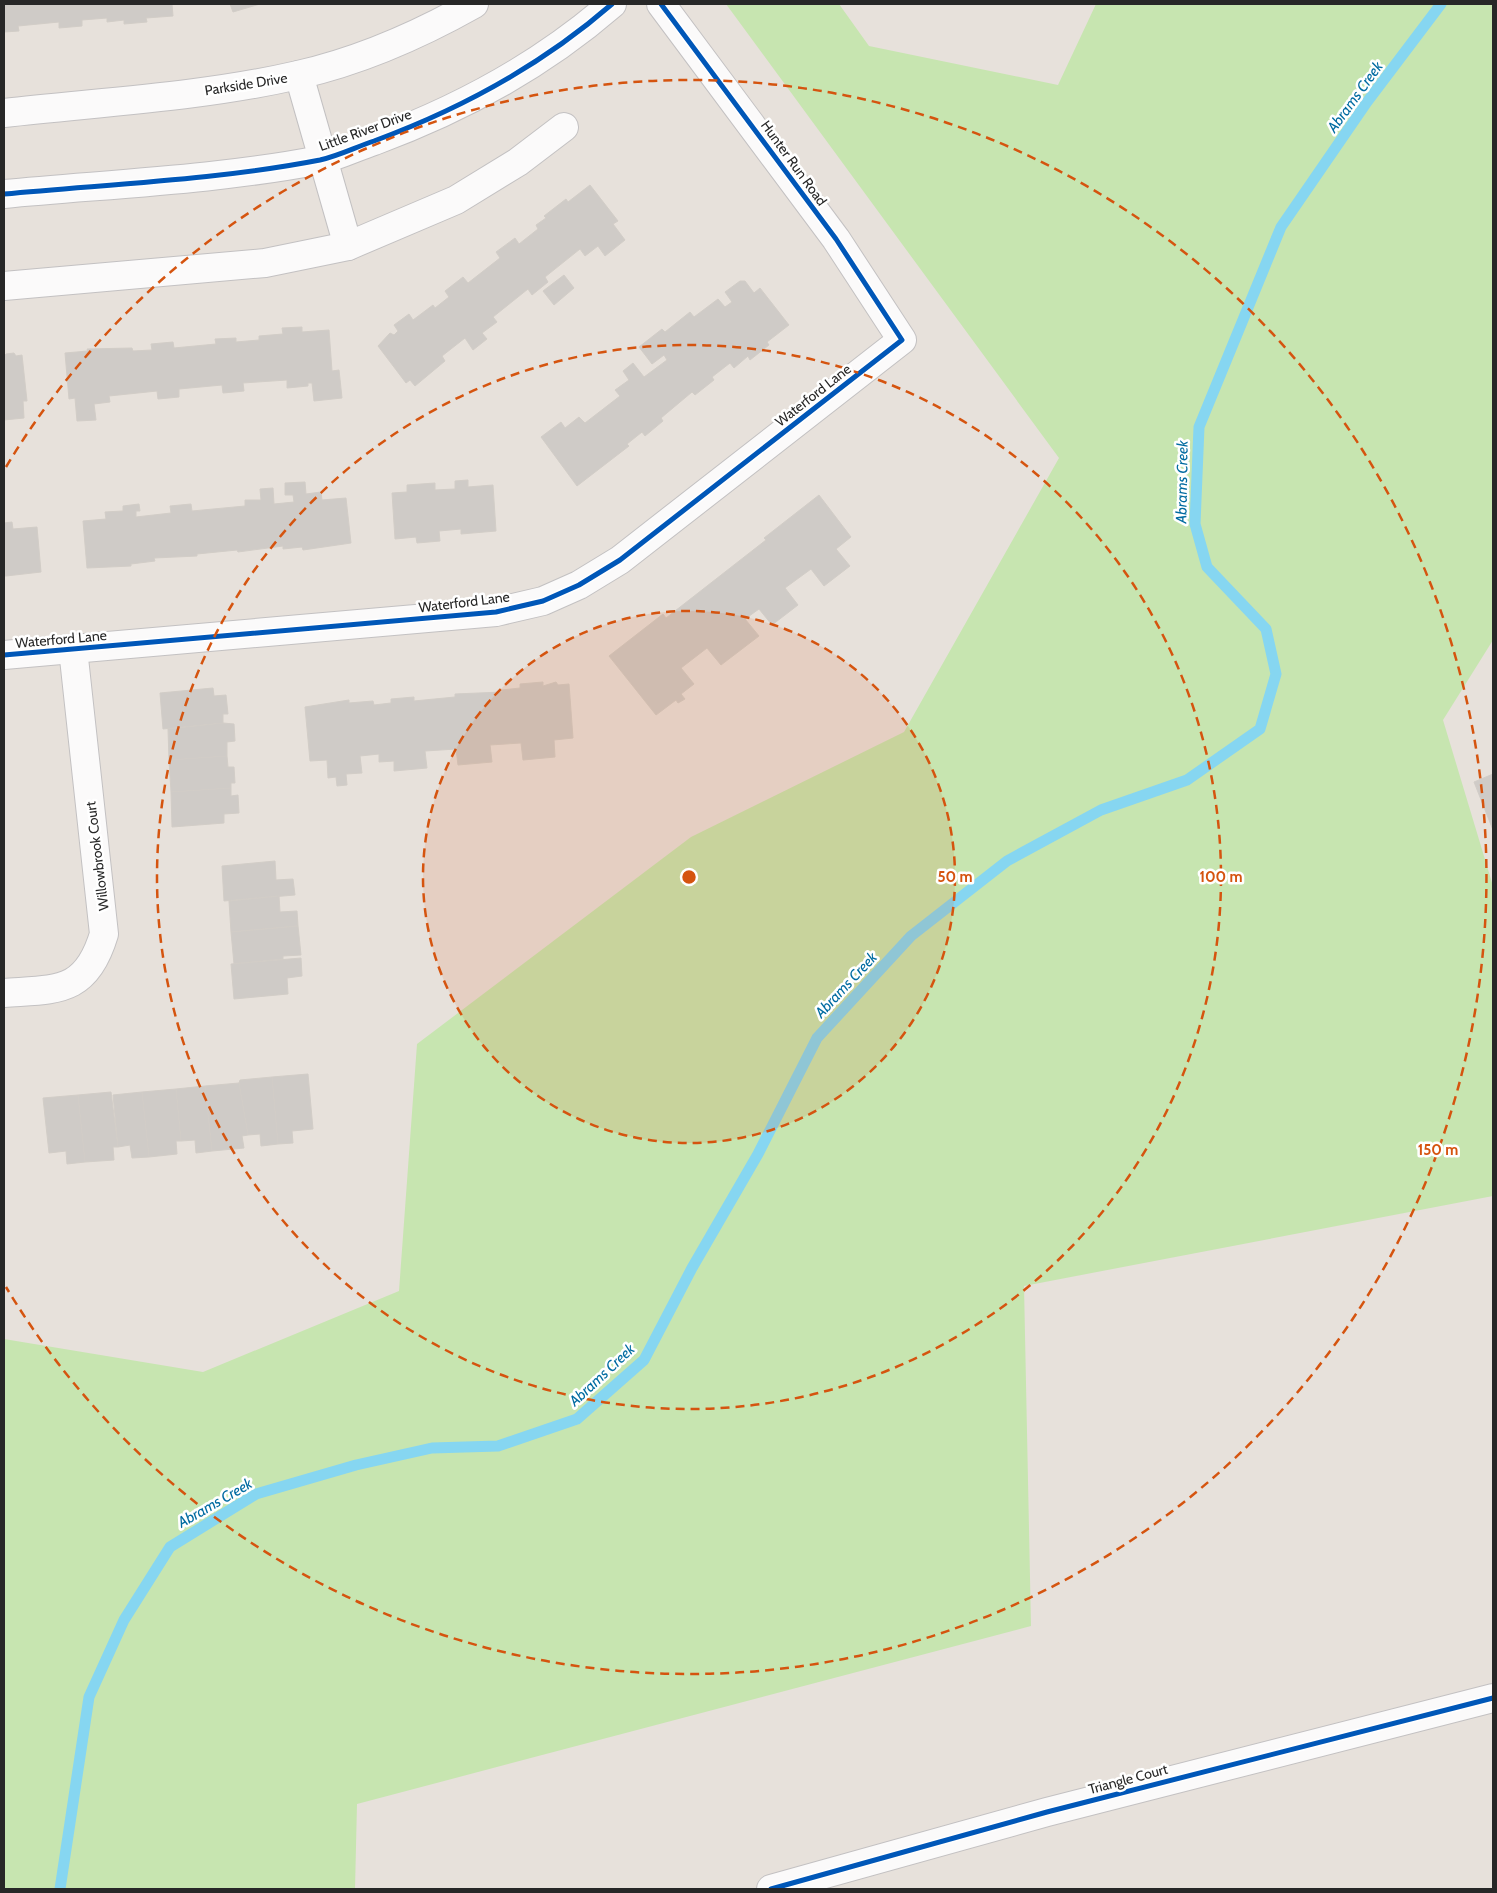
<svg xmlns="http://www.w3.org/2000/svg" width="1497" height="1893" font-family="Cabin,sans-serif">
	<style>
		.green { fill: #c7e5b0 }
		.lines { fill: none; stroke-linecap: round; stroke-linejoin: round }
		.stream { stroke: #86d6f1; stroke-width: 11 }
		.building { fill: #cfcbc7; stroke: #d2cdc7 }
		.minor-casing { stroke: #c3c1c2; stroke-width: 30 }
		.minor { stroke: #fbfafa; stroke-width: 28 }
		.cycleway-casing { stroke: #fff; stroke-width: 8 }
		.cycleway { stroke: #0057b8; stroke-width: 5 }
		.ring { fill: none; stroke: #d5540f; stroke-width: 2.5; stroke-dasharray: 9 6 }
		.labels { text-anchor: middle; stroke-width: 5; stroke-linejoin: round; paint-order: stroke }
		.street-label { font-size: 14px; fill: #272727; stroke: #fff }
		.water-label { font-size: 15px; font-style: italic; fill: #006ba1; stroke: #fff }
		.centre { fill: #d5540f; stroke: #fff; stroke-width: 2.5 }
		.ring-label { font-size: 15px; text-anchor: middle; font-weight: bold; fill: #d5540f; stroke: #fff; stroke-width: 5; stroke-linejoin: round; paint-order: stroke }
	</style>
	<rect width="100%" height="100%" fill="#e7e1db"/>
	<path class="green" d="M 726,4 L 839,4 L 869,46 L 1058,85 L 1096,4 L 1493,4 L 1493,640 L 1443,720 L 1493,886 L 1493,1196 L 1024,1286 L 1031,1626 L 357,1804 L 355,1889 L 4,1889 L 4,1339 L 203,1372 L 399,1291 L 417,1044 L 691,837 L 904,732 L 1059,458 Z"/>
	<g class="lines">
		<path class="stream" d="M 60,1889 L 89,1697 L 124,1620 L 170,1547 L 256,1494 L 356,1465 L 432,1448 L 498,1446 L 577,1419 L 644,1360 L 692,1268 L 758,1154 L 817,1038 L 911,936 L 1007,861 L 1101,810 L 1187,780 L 1260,729 L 1276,674 L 1266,629 L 1207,567 L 1195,524 L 1199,427 L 1281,227 L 1367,102 L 1441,4"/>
	</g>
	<g class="building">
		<path d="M 4,4 L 172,4 L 173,16 L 146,18 L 147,22 L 124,24 L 124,20 L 107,22 L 107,18 L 82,20 L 82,26 L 59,28 L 59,22 L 18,26 L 19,31 L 4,32 Z"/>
		<path d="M 230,4 L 260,4 L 233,12 Z"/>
		<path d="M 590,185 L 618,221 L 613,224 L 625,240 L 605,256 L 598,246 L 585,256 L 580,249 L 545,277 L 548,282 L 532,295 L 528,289 L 493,317 L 497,322 L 482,333 L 487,339 L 473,350 L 465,338 L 442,356 L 445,361 L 415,386 L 410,380 L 406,383 L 378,346 L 390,333 L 394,335 L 398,331 L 394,325 L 409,314 L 413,320 L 433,305 L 435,308 L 449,297 L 445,291 L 463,277 L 468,283 L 500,258 L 496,252 L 515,238 L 519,244 L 538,229 L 536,225 L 546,218 L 544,216 L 566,199 L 568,202 Z"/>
		<path d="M 564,275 L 574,288 L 554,305 L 543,291 Z"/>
		<path d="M 740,281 L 745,281 L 754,293 L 760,288 L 789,325 L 767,342 L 769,345 L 750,360 L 748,356 L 734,368 L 730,363 L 712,377 L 714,380 L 695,395 L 692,392 L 661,418 L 663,421 L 645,436 L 642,432 L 627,444 L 629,446 L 577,486 L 541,437 L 561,422 L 565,428 L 579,417 L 585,423 L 620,396 L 615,390 L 629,380 L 623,371 L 633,363 L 644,377 L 667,360 L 664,355 L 652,364 L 639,347 L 662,329 L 665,332 L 690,312 L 694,317 L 718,299 L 725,307 L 732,302 L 725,292 Z"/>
		<path d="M 302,327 L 302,332 L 329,330 L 332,371 L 339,370 L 342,398 L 314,401 L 312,383 L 308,383 L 308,386 L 287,388 L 287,380 L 243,383 L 244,391 L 223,393 L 222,385 L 179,389 L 179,397 L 158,399 L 157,391 L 109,396 L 110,402 L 94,404 L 96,420 L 77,421 L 75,398 L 69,399 L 65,353 L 88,351 L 87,349 L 132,348 L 133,351 L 152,350 L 151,344 L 173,342 L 174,348 L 216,344 L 215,339 L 236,338 L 236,342 L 259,340 L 259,336 L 283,334 L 282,328 Z"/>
		<path d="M 14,353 L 16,356 L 22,355 L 27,401 L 23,401 L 24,418 L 4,420 L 4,356 L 6,354 Z"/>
		<path d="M 468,480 L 468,487 L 493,485 L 496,531 L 461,534 L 461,529 L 439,531 L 440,541 L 417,543 L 416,537 L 395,539 L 392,493 L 407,492 L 407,485 L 435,483 L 435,490 L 455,489 L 455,481 Z"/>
		<path d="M 305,482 L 306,494 L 321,492 L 322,500 L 346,498 L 351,543 L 303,550 L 302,547 L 283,549 L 283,546 L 238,552 L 237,550 L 197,554 L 197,556 L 154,558 L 155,561 L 131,564 L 131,566 L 87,568 L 83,521 L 106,519 L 105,512 L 123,511 L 123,506 L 139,504 L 140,511 L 136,511 L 136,517 L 171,513 L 170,506 L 191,504 L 192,511 L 245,506 L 245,500 L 261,500 L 260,489 L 273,488 L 274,504 L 294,502 L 293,495 L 285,495 L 285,483 Z"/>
		<path d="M 819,495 L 851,537 L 836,549 L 850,566 L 824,586 L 811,569 L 785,588 L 798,605 L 772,625 L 759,609 L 745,619 L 759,636 L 721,665 L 707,648 L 681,668 L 694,684 L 681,694 L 685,699 L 678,703 L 676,700 L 656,715 L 609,656 L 663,614 L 666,618 L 766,540 L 764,538 Z"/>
		<path d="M 12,522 L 13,529 L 37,527 L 41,572 L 6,576 L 4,523 Z"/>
		<path d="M 4,545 L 6,576 L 4,576 Z"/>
		<path d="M 543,682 L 543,686 L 556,682 L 558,685 L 569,684 L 573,738 L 554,740 L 555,757 L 523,760 L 521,743 L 490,745 L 492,762 L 458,765 L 456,749 L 425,751 L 427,768 L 394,771 L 394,761 L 379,762 L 379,754 L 360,756 L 362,773 L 346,774 L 347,785 L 337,786 L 336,777 L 328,778 L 327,760 L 310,761 L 305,707 L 349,700 L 349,703 L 373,701 L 374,705 L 391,703 L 391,699 L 414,697 L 414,701 L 455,697 L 455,694 L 502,692 L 502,690 L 520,688 L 520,684 Z"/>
		<path d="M 213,688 L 214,696 L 226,695 L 228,714 L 223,714 L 223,723 L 163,729 L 160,693 Z"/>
		<path d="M 223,723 L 234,724 L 235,741 L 227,742 L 227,756 L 169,760 L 168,729 Z"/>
		<path d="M 227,756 L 228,767 L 234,767 L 235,783 L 231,783 L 231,788 L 171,792 L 169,760 Z"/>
		<path d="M 1493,774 L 1493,830 L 1474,782 Z"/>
		<path d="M 231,788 L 231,796 L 238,795 L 239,813 L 224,814 L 224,823 L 172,827 L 171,792 Z"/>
		<path d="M 275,861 L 276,880 L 293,879 L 295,895 L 224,901 L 222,866 Z"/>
		<path d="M 279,896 L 280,912 L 297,911 L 298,926 L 231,932 L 229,901 Z"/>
		<path d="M 298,926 L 301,955 L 283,956 L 283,959 L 234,964 L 231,932 Z"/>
		<path d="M 301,958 L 302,976 L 287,978 L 288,994 L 234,999 L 231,964 Z"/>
		<path d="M 308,1074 L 313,1129 L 292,1131 L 293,1143 L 278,1144 L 272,1077 Z"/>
		<path d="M 272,1077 L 278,1144 L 261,1146 L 260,1134 L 248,1135 L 239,1083 L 240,1080 Z"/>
		<path d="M 239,1083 L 248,1135 L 242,1136 L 244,1148 L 212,1151 L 205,1086 Z"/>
		<path d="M 205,1086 L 212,1151 L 196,1153 L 195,1140 L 181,1141 L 176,1089 Z"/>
		<path d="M 176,1089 L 181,1141 L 176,1141 L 177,1154 L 149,1157 L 142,1092 Z"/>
		<path d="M 111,1092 L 118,1147 L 113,1147 L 114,1160 L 85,1162 L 78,1095 Z"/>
		<path d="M 142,1092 L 149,1157 L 132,1158 L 130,1145 L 118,1147 L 113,1095 Z"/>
		<path d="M 78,1095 L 85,1162 L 67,1164 L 66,1151 L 49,1153 L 43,1098 Z"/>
	</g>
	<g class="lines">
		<g class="minor-casing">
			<g id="minor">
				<path d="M 299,75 L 348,246"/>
				<path d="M 4,113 C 101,102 203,97 298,75 C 360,61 419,35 474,4"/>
				<path d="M 4,194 C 109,184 217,180 320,160 C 338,156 356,147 374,141 C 461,109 543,64 612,4"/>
				<path d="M 4,286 L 265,263 L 348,246 L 456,200 L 518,162 L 564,127"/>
				<path d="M 4,655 L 496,612 L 543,601 L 579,585 L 620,560 L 902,340 L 836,239 L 661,4"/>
				<path d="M 4,993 C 57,989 86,994 104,934 L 73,649"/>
				<path d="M 771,1889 L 1047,1812 L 1493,1698"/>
			</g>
		</g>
		<use href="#minor" class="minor"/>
		<g class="cycleway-casing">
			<g id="cycleway">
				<path d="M 4,194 C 109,184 217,180 320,160 C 338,156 356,147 374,141 C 461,109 543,64 612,4"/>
				<path d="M 4,655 L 496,612 L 543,601 L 579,585 L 620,560 L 902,340 L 836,239 L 661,4"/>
				<path d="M 771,1889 L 1047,1812 L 1493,1698"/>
			</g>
		</g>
		<use href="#cycleway" class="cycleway"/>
	</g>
	<circle cx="689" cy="877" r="266" fill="#d5540f" fill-opacity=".12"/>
	<g class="ring">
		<circle cx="689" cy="877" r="266"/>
		<circle cx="689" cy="877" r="532"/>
		<path d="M6 467A797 797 0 1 1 6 1287"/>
	</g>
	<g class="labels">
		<g class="street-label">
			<text transform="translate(246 84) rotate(-9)" y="5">Parkside Drive</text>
			<text transform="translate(365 130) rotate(-20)" y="5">Little River Drive</text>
			<text transform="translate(794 163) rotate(54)" y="5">Hunter Run Road</text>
			<text transform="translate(813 395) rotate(-38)" y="5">Waterford Lane</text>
			<text transform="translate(464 602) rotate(-7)" y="5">Waterford Lane</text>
			<text transform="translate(61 639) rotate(-5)" y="5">Waterford Lane</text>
			<text transform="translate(97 856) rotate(-97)" y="5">Willowbrook Court</text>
			<text transform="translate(1128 1779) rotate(-15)" y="5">Triangle Court</text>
		</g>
		<g class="water-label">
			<text transform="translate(1355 97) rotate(-54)" y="5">Abrams Creek</text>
			<text transform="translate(1182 482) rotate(-89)" y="5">Abrams Creek</text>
			<text transform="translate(846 985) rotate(-47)" y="5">Abrams Creek</text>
			<text transform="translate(602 1375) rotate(-43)" y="5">Abrams Creek</text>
			<text transform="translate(215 1503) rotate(-30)" y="5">Abrams Creek</text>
		</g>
	</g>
	<circle cx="689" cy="877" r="8" class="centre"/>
	<g class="ring-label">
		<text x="955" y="882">50 m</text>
		<text x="1221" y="882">100 m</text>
		<text x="1438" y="1155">150 m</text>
	</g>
	<rect width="1497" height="1893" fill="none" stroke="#272727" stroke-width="10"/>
</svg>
